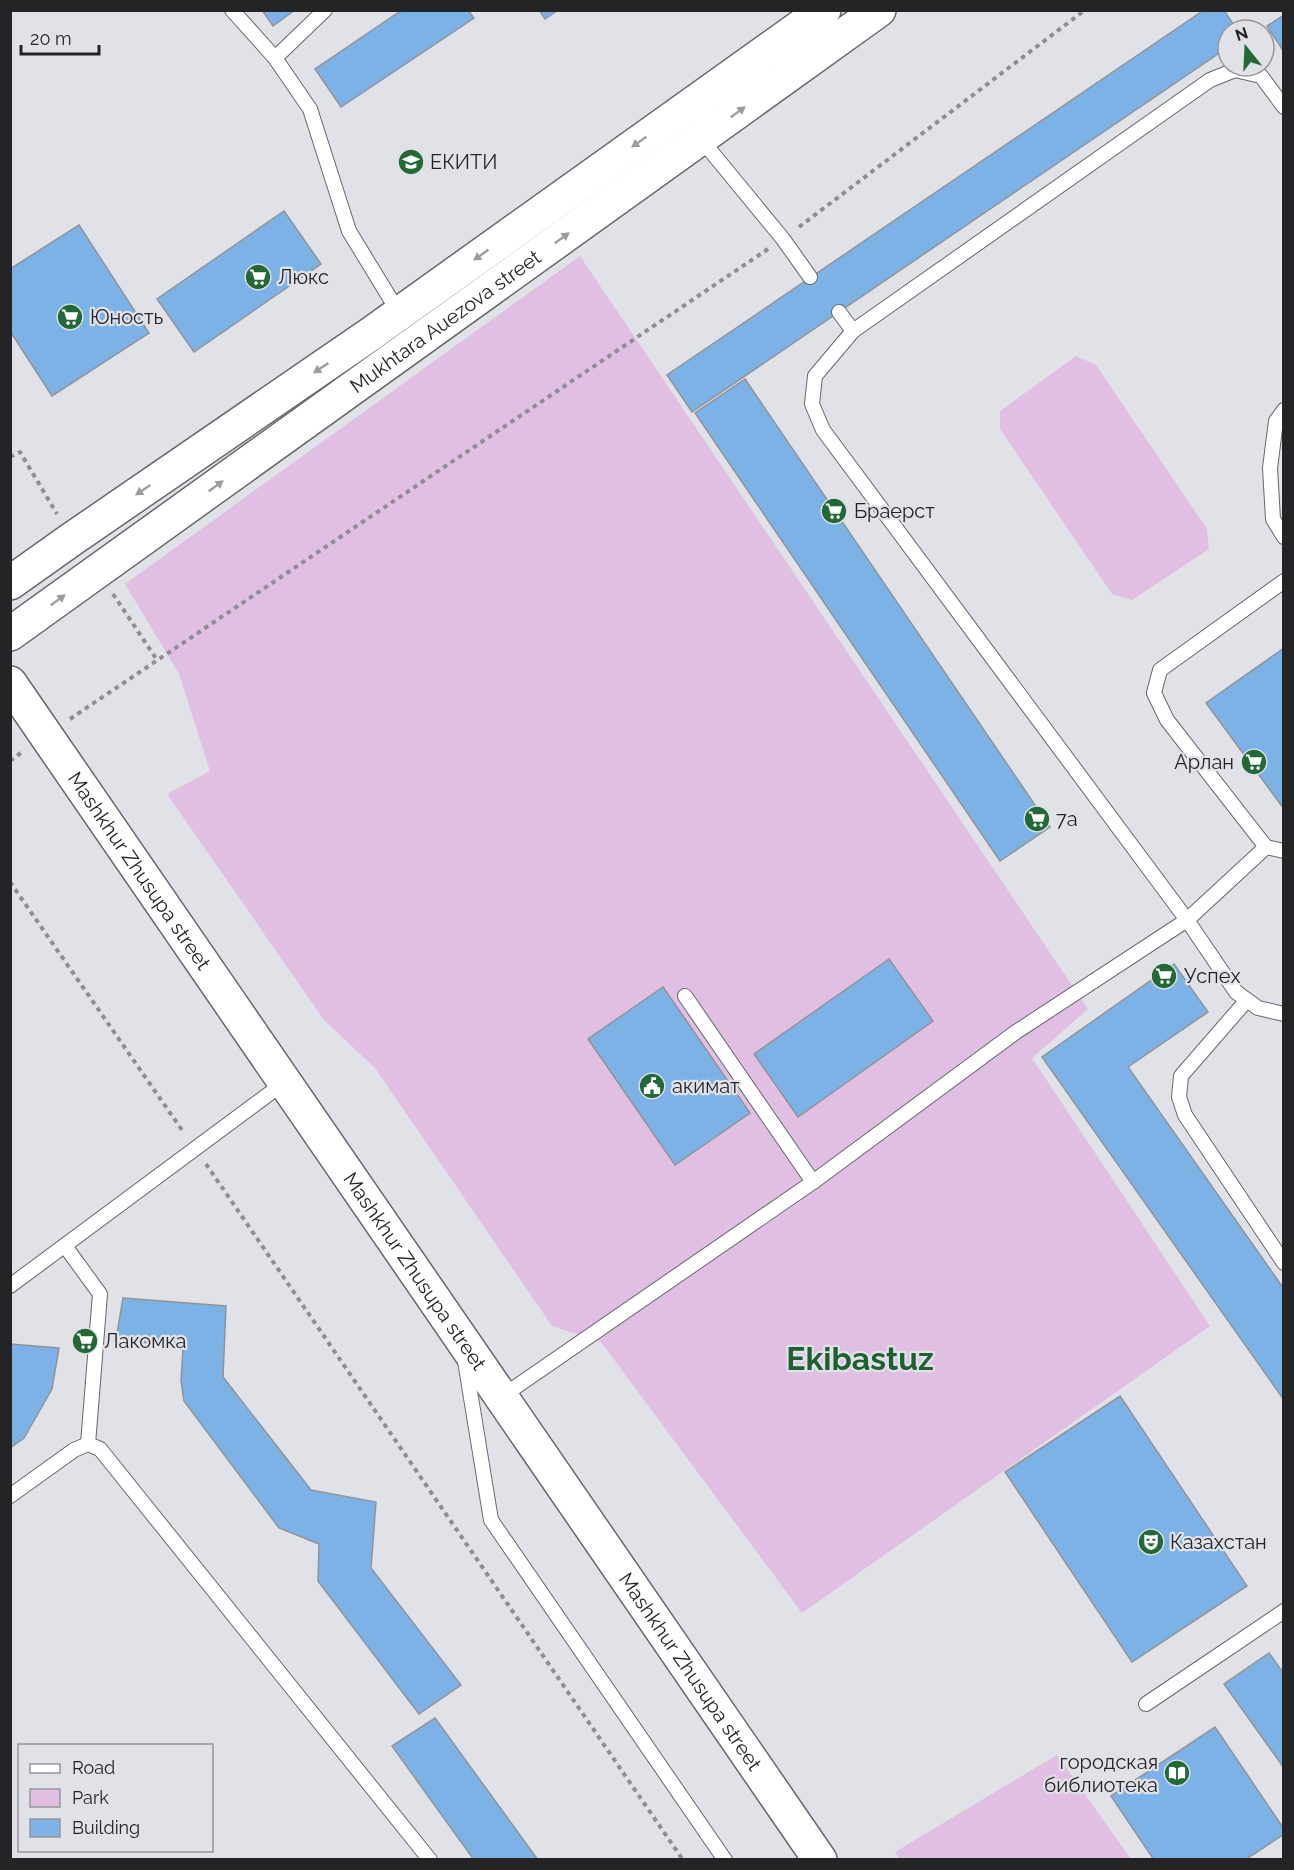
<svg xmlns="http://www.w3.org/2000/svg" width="1294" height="1870" font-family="Raleway,sans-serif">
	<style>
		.green { fill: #e1bfe2 }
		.building { fill: #7db2e7; stroke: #909499; stroke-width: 1.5 }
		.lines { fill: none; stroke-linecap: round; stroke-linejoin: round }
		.service-casing { stroke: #65676c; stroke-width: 16 }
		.tertiary-casing { stroke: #65676c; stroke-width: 36 }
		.secondary-casing { stroke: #65676c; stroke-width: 36 }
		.path { stroke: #8d8e93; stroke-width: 4; stroke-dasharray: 4.5 4.5; stroke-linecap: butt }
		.service { stroke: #fff; stroke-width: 14 }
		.tertiary { stroke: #fff; stroke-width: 33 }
		.secondary { stroke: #fff; stroke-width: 33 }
		.oneway { fill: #9c9c9e }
		.labels { text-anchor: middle; stroke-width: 4.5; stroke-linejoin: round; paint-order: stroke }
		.poi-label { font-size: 20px; fill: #242427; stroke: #e0e2e8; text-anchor: start }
		.street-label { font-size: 20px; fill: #242427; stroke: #e0e2e8 }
		.town-label { font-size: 32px; font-weight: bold; fill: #1f5f30; stroke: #e0e2e8 }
	</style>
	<rect width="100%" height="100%" fill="#e0e2e8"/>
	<g class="green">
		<path d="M 580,256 L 1088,1009 L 1032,1058 L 1210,1326 L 802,1613 L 601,1342 L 552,1326 L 375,1068 L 324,1020 L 167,794 L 210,771 L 179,674 L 125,584 Z"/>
		<path d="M 1076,356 L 1096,365 L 1207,529 L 1209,549 L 1132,600 L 1112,594 L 1000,429 L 1000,411 Z"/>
		<path d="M 1057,1755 L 1131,1859 L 900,1859 L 895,1852 Z"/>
	</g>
	<g class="building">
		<path d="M 262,10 L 295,10 L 273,26 Z"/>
		<path d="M 402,10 L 468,10 L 474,18 L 341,107 L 315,69 Z"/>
		<path d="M 539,10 L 558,10 L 545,19 Z"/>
		<path d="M 1204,10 L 1224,10 L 1237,30 L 1228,30 L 1228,47 L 692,412 L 667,375 Z"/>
		<path d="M 1284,15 L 1284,52 L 1267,26 Z"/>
		<path d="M 284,211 L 321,264 L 194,352 L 157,299 Z"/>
		<path d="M 79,225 L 149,333 L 52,396 L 10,331 L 10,269 Z"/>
		<path d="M 745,379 L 1050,827 L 1000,861 L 695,413 Z"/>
		<path d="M 1284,648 L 1284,809 L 1206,703 Z"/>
		<path d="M 889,959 L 933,1021 L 798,1117 L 754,1054 Z"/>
		<path d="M 1174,964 L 1208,1012 L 1128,1067 L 1284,1289 L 1284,1400 L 1042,1057 Z"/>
		<path d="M 663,987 L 750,1113 L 675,1165 L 588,1039 Z"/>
		<path d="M 123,1298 L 226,1306 L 223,1377 L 311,1490 L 376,1502 L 371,1568 L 461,1685 L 419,1714 L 318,1581 L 319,1544 L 279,1528 L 184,1401 L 181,1381 L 183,1347 L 116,1339 Z"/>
		<path d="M 10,1344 L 59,1348 L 52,1389 L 24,1438 L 10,1448 Z"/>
		<path d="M 1120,1396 L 1247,1586 L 1132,1662 L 1005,1472 Z"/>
		<path d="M 1269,1653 L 1284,1674 L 1284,1768 L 1224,1684 Z"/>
		<path d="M 435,1718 L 538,1860 L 474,1860 L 392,1746 Z"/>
		<path d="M 1215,1727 L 1284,1829 L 1284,1834 L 1245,1860 L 1154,1860 L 1111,1796 Z"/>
	</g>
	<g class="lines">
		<g class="service-casing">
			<g id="service">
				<path d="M 232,10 L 275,58 L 310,109 L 349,231 L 399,313"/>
				<path d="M 275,58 L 325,10"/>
				<path d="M 700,138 L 783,239 L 810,277"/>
				<path d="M 839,312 L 853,331 L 1210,80 L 1235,70 L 1261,76 L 1284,107"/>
				<path d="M 853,331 L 815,376 L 812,404 L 823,430 L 1187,920 L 1236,992 L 1258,1008 L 1284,1014"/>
				<path d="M 1284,410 L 1276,421 L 1270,468 L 1273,519 L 1284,537"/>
				<path d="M 1266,847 L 1167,720 L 1154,693 L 1160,670 L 1284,581"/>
				<path d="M 685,996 L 813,1182"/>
				<path d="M 1247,1000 L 1181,1076 L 1179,1097 L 1185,1115 L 1284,1263"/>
				<path d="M 65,1246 L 100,1294 L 88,1444"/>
				<path d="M 10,1286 L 285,1082"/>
				<path d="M 465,1361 L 491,1520 L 725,1860"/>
				<path d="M 501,1397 L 813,1182 L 1016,1032 L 1187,920 L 1266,847 L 1284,851"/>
				<path d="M 10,1496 L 74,1450 L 88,1444 L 100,1449 L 430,1860"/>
				<path d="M 1146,1704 L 1284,1611"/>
			</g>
		</g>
		<g class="tertiary-casing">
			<g id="tertiary">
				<path d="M 10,583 L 72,539 L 372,333 L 824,10"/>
				<path id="s1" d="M 10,634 L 879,10"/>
			</g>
		</g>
		<g class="secondary-casing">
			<g id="secondary">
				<path id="s2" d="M 10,683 L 820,1860"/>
			</g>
		</g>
		<g class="path">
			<path d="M 799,227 L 1085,10"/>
			<path d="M 10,457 L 20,452 L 57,514"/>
			<path d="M 113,594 L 157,660"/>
			<path d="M 70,719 L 768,249"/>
			<path d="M 10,761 L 22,752"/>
			<path d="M 10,882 L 184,1133"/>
			<path d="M 206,1164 L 683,1860"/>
		</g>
		<use href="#service" class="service"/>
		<use href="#tertiary" class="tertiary"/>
		<use href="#secondary" class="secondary"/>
	</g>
	<defs><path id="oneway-solid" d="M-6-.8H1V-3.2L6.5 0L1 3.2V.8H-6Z" transform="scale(1.5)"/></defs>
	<g class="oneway">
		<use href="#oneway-solid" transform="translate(738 112) rotate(-36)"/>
		<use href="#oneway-solid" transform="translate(639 142) rotate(145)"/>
		<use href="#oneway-solid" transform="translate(562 238) rotate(-36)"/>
		<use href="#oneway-solid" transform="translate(481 255) rotate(145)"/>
		<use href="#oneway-solid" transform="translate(321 368) rotate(146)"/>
		<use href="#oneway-solid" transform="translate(216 486) rotate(-36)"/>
		<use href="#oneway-solid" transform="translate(143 490) rotate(146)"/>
		<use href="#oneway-solid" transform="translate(58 600) rotate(-36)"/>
	</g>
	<defs>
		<g id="university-disc" transform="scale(1.35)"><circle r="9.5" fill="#236936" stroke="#e0e2e8"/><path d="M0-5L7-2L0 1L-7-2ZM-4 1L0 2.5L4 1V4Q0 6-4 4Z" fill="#fff"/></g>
		<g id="supermarket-disc" transform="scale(1.35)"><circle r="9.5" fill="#236936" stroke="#e0e2e8"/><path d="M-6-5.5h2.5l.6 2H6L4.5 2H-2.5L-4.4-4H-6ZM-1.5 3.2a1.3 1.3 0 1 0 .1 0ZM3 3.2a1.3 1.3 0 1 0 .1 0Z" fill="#fff"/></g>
		<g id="civic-disc" transform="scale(1.35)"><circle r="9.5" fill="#236936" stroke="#e0e2e8"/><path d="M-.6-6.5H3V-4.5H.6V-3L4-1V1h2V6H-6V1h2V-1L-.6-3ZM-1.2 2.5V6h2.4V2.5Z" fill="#fff"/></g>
		<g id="theatre-disc" transform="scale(1.35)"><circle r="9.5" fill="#236936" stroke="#e0e2e8"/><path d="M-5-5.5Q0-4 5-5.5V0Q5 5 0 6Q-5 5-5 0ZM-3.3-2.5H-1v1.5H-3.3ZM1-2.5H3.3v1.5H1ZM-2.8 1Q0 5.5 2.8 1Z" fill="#fff"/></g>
		<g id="library-disc" transform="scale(1.35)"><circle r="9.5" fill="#236936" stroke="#e0e2e8"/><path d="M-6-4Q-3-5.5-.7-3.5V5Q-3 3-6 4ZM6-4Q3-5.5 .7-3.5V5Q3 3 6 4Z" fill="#fff"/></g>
	</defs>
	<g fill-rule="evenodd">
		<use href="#university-disc" x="411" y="162"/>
		<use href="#supermarket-disc" x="258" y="277"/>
		<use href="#supermarket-disc" x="70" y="317"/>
		<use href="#supermarket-disc" x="834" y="511"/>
		<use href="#supermarket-disc" x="1254" y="762"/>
		<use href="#supermarket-disc" x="1037" y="819"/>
		<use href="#supermarket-disc" x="1164" y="976"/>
		<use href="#civic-disc" x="652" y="1086"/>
		<use href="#supermarket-disc" x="85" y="1341"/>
		<use href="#theatre-disc" x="1151" y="1542"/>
		<use href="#library-disc" x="1177" y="1773"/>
	</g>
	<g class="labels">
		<g class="poi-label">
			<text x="430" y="169">ЕКИТИ</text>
			<text x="278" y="284">Люкс</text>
			<text x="90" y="324">Юность</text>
			<text x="854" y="518">Браерст</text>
			<text x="1234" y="769" text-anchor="end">Арлан</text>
			<text x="1056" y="826">7а</text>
			<text x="1184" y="983">Успех</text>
			<text x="672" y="1093">акимат</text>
			<text x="104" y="1348">Лакомка</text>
			<text x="1170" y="1549">Казахстан</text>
			<text x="1158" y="1769" text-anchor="end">городская<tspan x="1158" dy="23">библиотека</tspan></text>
		</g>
		<g class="street-label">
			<text dy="7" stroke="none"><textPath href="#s1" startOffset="536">Mukhtara Auezova street</textPath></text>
			<text dy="7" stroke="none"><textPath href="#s2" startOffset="228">Mashkhur Zhusupa street</textPath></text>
			<text dy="7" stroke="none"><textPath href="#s2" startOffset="714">Mashkhur Zhusupa street</textPath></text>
			<text dy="7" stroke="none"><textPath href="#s2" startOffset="1200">Mashkhur Zhusupa street</textPath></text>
		</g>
		<g class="town-label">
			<text x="860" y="1370">Ekibastuz</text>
		</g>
	</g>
	<rect width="1294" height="1870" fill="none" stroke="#242427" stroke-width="24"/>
	<rect x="18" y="1744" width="195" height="108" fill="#e0e2e8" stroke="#95969b" stroke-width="1.5"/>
	<rect x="30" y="1764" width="30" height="9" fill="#ffffff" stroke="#95969b" stroke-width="1.5"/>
	<text x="72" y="1774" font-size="18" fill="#242427">Road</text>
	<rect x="30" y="1789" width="30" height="18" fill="#e1bfe2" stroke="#95969b" stroke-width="1.5"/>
	<text x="72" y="1804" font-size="18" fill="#242427">Park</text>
	<rect x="30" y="1819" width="30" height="18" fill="#7db2e7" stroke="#95969b" stroke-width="1.5"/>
	<text x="72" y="1834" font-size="18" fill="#242427">Building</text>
	<g transform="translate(1246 48) rotate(342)"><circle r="28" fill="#e0e2e8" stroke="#95969b" stroke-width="1.5"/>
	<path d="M0-4.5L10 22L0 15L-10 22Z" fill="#236936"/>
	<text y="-9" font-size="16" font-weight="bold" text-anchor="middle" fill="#242427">N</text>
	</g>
	<path d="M21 45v9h78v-9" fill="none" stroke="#242427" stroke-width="3"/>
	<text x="30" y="45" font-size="18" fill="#242427" stroke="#e0e2e8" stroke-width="4.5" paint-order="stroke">20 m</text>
</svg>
